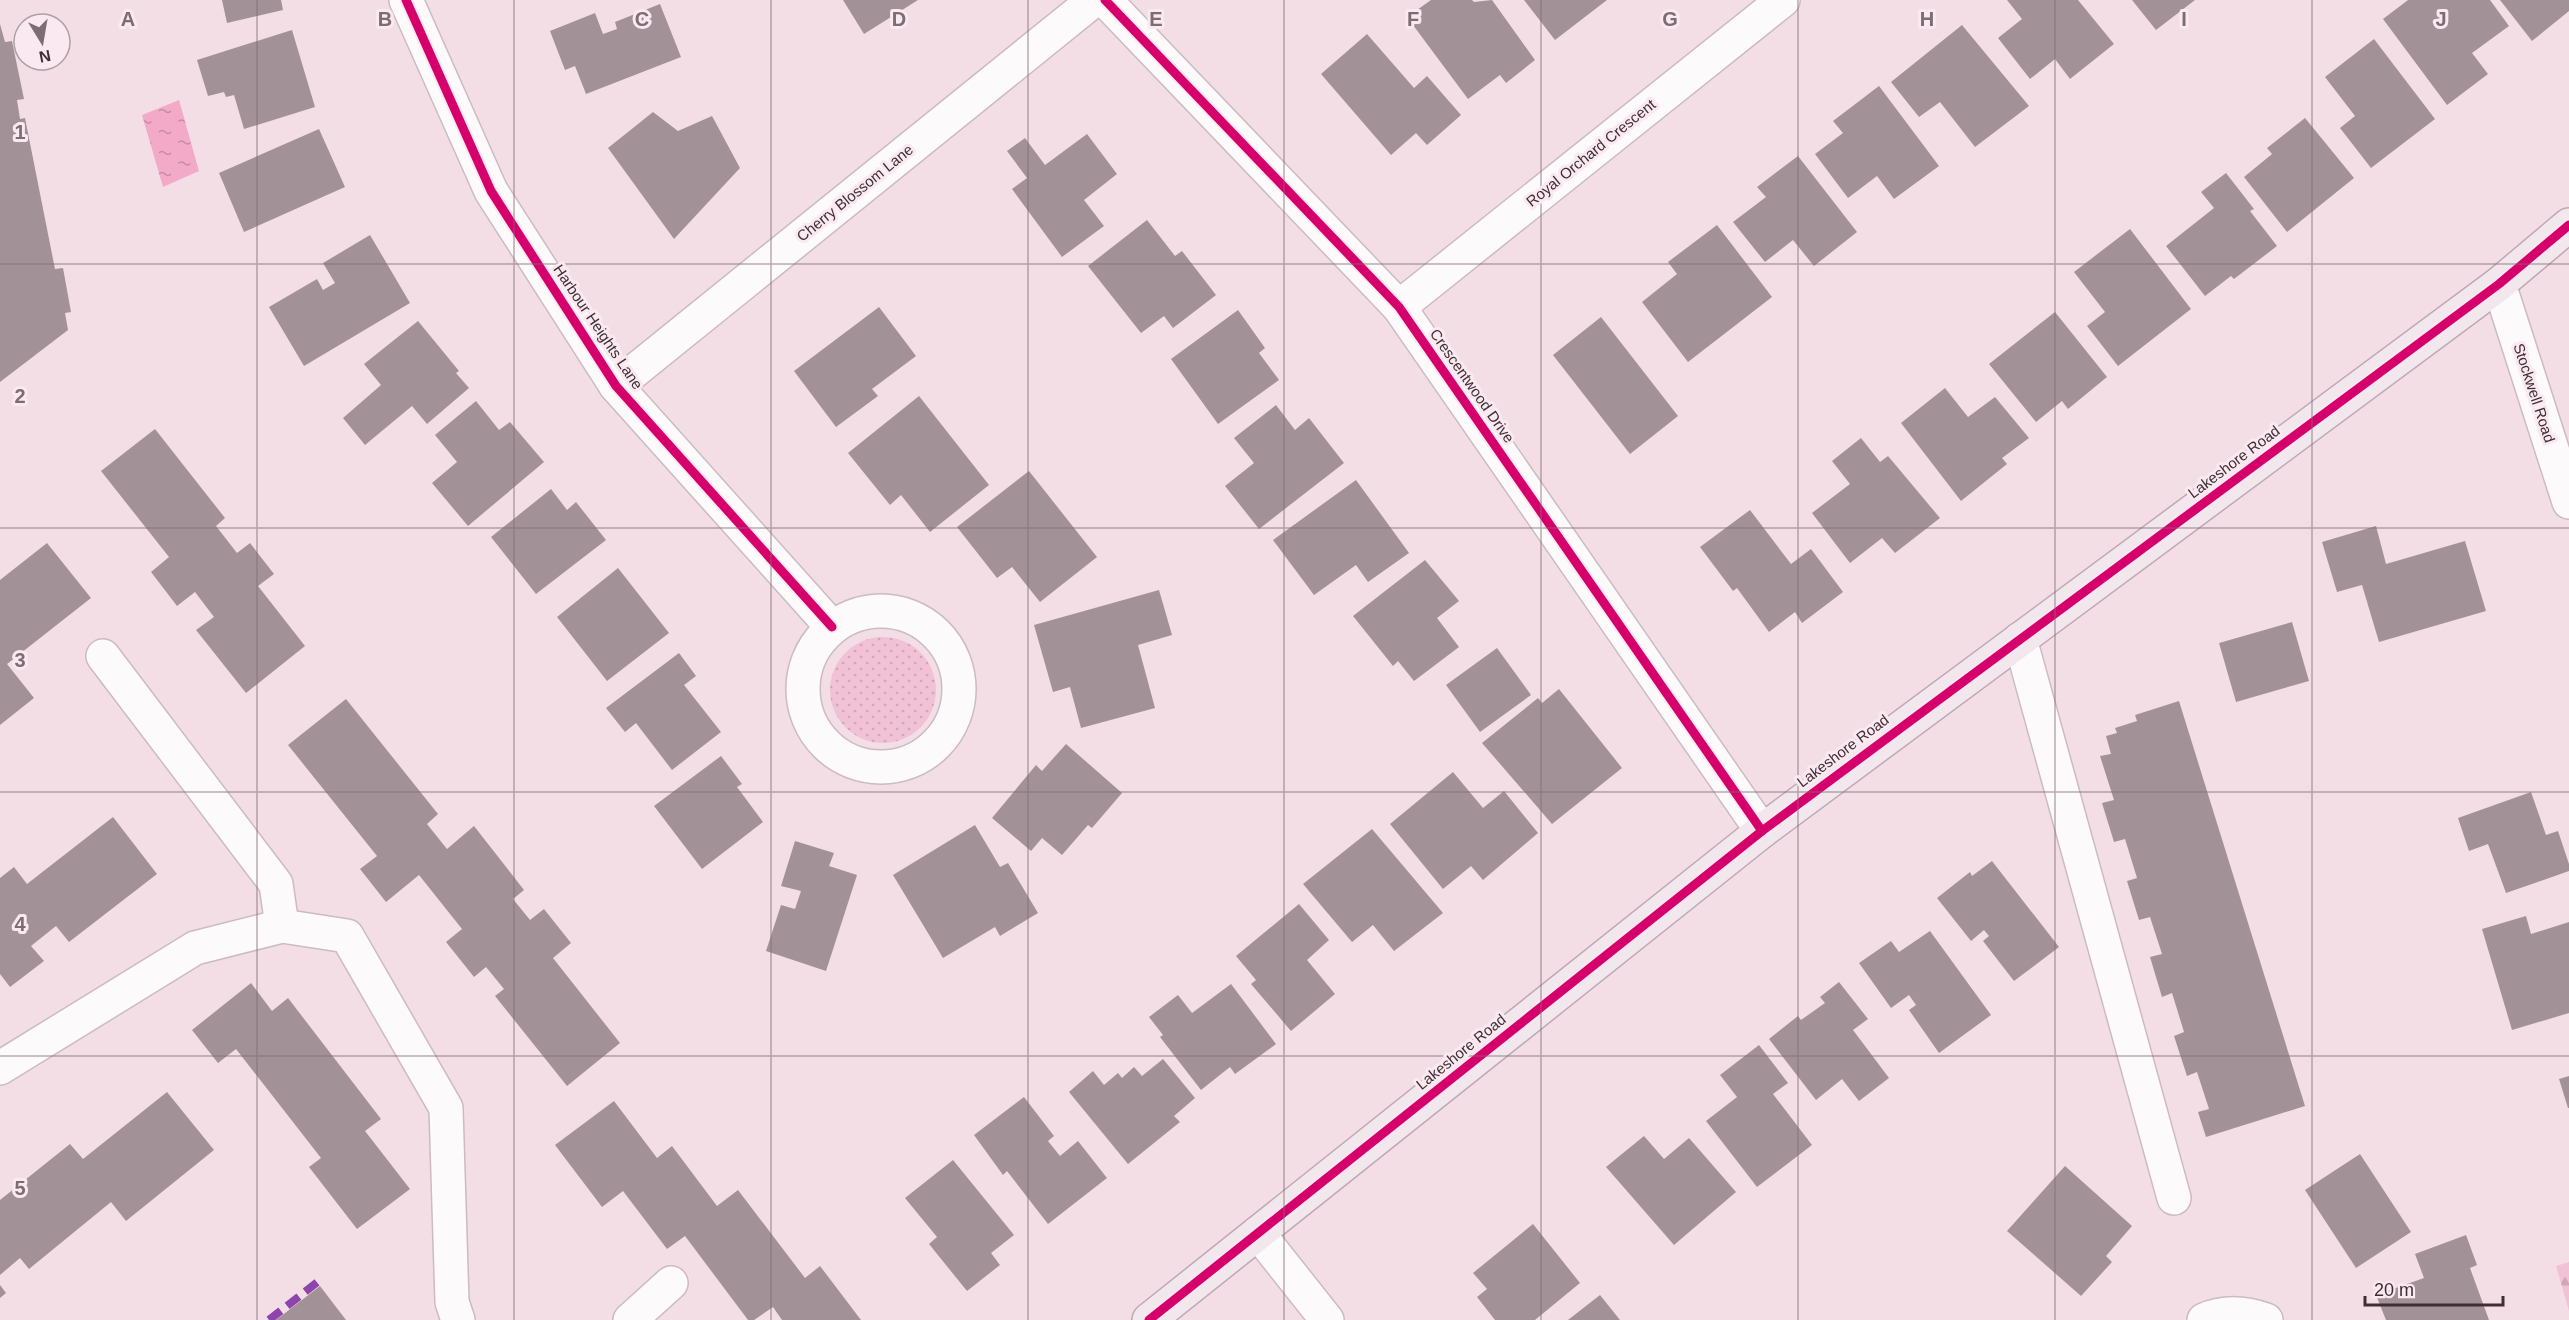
<svg xmlns="http://www.w3.org/2000/svg" width="2569" height="1320" font-family="Helvetica,sans-serif">
	<style>
		.grass { fill: url(#grass-dots) }
		.forest { fill: url(#forest-firs) }
		.water { fill: url(#water-ripples) }
		.building { fill: #a29298 }
		.lines { fill: none; stroke-linecap: round; stroke-linejoin: round }
		.minor-casing { stroke: #ccbbc1; stroke-width: 36 }
		.major-casing { stroke: #c0a8b2; stroke-width: 36 }
		.minor { stroke: #fdfafb; stroke-width: 33 }
		.major { stroke: #f1e7ec; stroke-width: 33 }
		.quiet { stroke: #8e44ad; stroke-width: 8; stroke-dasharray: 15 8; stroke-linecap: butt }
		.cycleway-casing { stroke: #fae9f0; stroke-width: 13 }
		.cycleway { stroke: #d6006c; stroke-width: 9 }
		.grid { fill: none; stroke: #7e6c73; stroke-width: 1.5; stroke-opacity: 0.55 }
		.labels { text-anchor: middle; stroke-width: 6; stroke-linejoin: round; paint-order: stroke }
		.street-label { font-size: 15px; fill: #3e2f35; stroke: #fae9f0 }
		.grid-label { font-size: 20px; text-anchor: middle; font-weight: bold; fill: #7e6c73; stroke: #fae9f0; stroke-width: 6; stroke-linejoin: round; paint-order: stroke }
	</style>
	<defs>
		<pattern id="grass-dots" width="8" height="8" patternUnits="userSpaceOnUse" patternTransform="scale(1.5)"><rect width="8" height="8" fill="#f1c2d5"/><path d="M2 2h.1M6 6h.1" fill="none" stroke="#d0a7b7" stroke-width="1.8" stroke-linecap="round"/></pattern>
		<pattern id="forest-firs" width="22" height="20" patternUnits="userSpaceOnUse" patternTransform="scale(1.5)"><rect width="22" height="20" fill="#f1c2d5"/><path d="M5 1l3.5 6h-7zM16 11l3.5 6h-7z" fill="#d0a7b7"/></pattern>
		<pattern id="water-ripples" width="26" height="14" patternUnits="userSpaceOnUse" patternTransform="scale(1.5)"><rect width="26" height="14" fill="#f3aac9"/><path d="M2 4q2-2 4 0t4 0M15 11q2-2 4 0t4 0" fill="none" stroke="#c68ba4"/></pattern>
	</defs>
	<rect width="100%" height="100%" fill="#f4dee6"/>
	<circle class="grass" cx="883" cy="690" r="53"/>
	<path class="forest" d="M 2569,1262 L 2569,1311 L 2556,1266 Z"/>
	<path class="water" d="M 179,100 L 199,171 L 163,187 L 142,115 Z"/>
	<g class="building">
		<path d="M 222,0 L 281,0 L 283,10 L 227,23 Z"/>
		<path d="M 843,0 L 918,0 L 864,34 Z"/>
		<path d="M 1431,0 L 1472,0 L 1474,2 L 1492,0 L 1535,60 L 1506,83 L 1500,75 L 1468,99 L 1407,17 Z"/>
		<path d="M 1524,0 L 1607,0 L 1555,40 Z"/>
		<path d="M 2007,0 L 2078,0 L 2114,44 L 2070,79 L 2055,59 L 2030,79 L 1998,38 L 2022,19 Z"/>
		<path d="M 2132,0 L 2195,0 L 2156,30 Z"/>
		<path d="M 2408,0 L 2490,0 L 2509,26 L 2472,53 L 2488,74 L 2447,105 L 2383,19 Z"/>
		<path d="M 2500,0 L 2569,0 L 2569,11 L 2532,41 Z"/>
		<path d="M 660,4 L 681,57 L 586,94 L 575,66 L 565,70 L 550,31 L 595,13 L 603,34 L 617,29 L 615,22 Z"/>
		<path d="M 0,24 L 5,42 L 12,41 L 24,99 L 17,100 L 20,119 L 25,118 L 55,269 L 63,268 L 71,312 L 65,313 L 68,330 L 0,382 Z"/>
		<path d="M 1962,25 L 2029,106 L 1975,147 L 1940,102 L 1919,117 L 1891,82 Z"/>
		<path d="M 292,30 L 315,107 L 244,129 L 234,95 L 226,97 L 224,92 L 208,96 L 197,60 Z"/>
		<path d="M 1367,34 L 1414,88 L 1427,76 L 1461,115 L 1427,145 L 1416,133 L 1391,155 L 1321,74 Z"/>
		<path d="M 2374,39 L 2435,119 L 2371,168 L 2340,128 L 2355,116 L 2325,77 Z"/>
		<path d="M 1879,86 L 1939,166 L 1894,199 L 1877,176 L 1848,198 L 1815,154 L 1843,133 L 1833,121 Z"/>
		<path d="M 653,112 L 678,131 L 712,116 L 740,168 L 674,239 L 608,148 Z"/>
		<path d="M 2305,118 L 2354,178 L 2287,232 L 2244,177 L 2272,154 L 2267,148 Z"/>
		<path d="M 319,129 L 345,187 L 244,232 L 219,173 Z"/>
		<path d="M 1087,134 L 1117,174 L 1084,200 L 1104,226 L 1062,257 L 1012,189 L 1027,178 L 1007,151 L 1025,138 L 1045,165 Z"/>
		<path d="M 1798,156 L 1857,232 L 1814,266 L 1793,240 L 1765,262 L 1733,222 L 1766,197 L 1757,187 Z"/>
		<path d="M 2226,173 L 2254,209 L 2250,211 L 2277,246 L 2234,279 L 2231,276 L 2205,296 L 2166,246 L 2214,208 L 2201,192 Z"/>
		<path d="M 1147,220 L 1175,256 L 1182,251 L 1216,295 L 1173,328 L 1164,316 L 1141,333 L 1088,266 Z"/>
		<path d="M 1717,225 L 1772,297 L 1688,362 L 1642,302 L 1677,274 L 1668,262 Z"/>
		<path d="M 2130,229 L 2191,309 L 2118,366 L 2087,326 L 2105,312 L 2074,272 Z"/>
		<path d="M 370,235 L 410,303 L 304,366 L 269,307 L 317,279 L 323,290 L 335,283 L 323,263 Z"/>
		<path d="M 879,307 L 916,356 L 872,389 L 878,396 L 836,427 L 794,371 Z"/>
		<path d="M 1238,310 L 1265,348 L 1259,353 L 1279,380 L 1218,424 L 1171,359 Z"/>
		<path d="M 2055,312 L 2107,377 L 2068,409 L 2062,401 L 2036,422 L 1989,364 Z"/>
		<path d="M 1601,317 L 1678,416 L 1630,454 L 1553,355 Z"/>
		<path d="M 418,321 L 459,371 L 456,373 L 469,388 L 427,424 L 412,406 L 365,445 L 343,418 L 381,385 L 364,364 Z"/>
		<path d="M 1945,388 L 1968,417 L 1995,397 L 2029,438 L 2002,458 L 2007,464 L 1961,501 L 1901,423 Z"/>
		<path d="M 919,396 L 989,485 L 930,532 L 901,495 L 890,505 L 848,453 Z"/>
		<path d="M 476,401 L 499,430 L 510,422 L 544,462 L 468,526 L 432,483 L 457,462 L 435,435 Z"/>
		<path d="M 1276,405 L 1295,430 L 1309,418 L 1344,463 L 1259,529 L 1225,486 L 1254,463 L 1234,438 Z"/>
		<path d="M 155,429 L 225,518 L 216,526 L 237,553 L 250,543 L 274,574 L 258,586 L 305,646 L 246,693 L 196,630 L 214,617 L 195,592 L 177,606 L 151,572 L 169,557 L 101,471 Z"/>
		<path d="M 1861,438 L 1880,462 L 1888,456 L 1940,518 L 1895,553 L 1882,538 L 1850,563 L 1812,513 L 1850,484 L 1832,461 Z"/>
		<path d="M 1029,471 L 1097,557 L 1040,602 L 1012,567 L 997,578 L 957,527 Z"/>
		<path d="M 1356,480 L 1409,553 L 1368,582 L 1356,565 L 1314,595 L 1273,540 Z"/>
		<path d="M 551,489 L 567,510 L 576,502 L 606,540 L 536,594 L 491,537 Z"/>
		<path d="M 1750,510 L 1791,564 L 1811,549 L 1843,592 L 1802,623 L 1795,612 L 1769,632 L 1737,588 L 1733,591 L 1700,547 Z"/>
		<path d="M 2376,526 L 2386,564 L 2465,541 L 2486,611 L 2379,642 L 2362,585 L 2337,592 L 2322,542 Z"/>
		<path d="M 47,543 L 91,598 L 7,664 L 34,698 L 0,725 L 0,580 Z"/>
		<path d="M 1425,560 L 1459,601 L 1437,618 L 1459,647 L 1414,681 L 1398,661 L 1393,666 L 1353,616 Z"/>
		<path d="M 618,568 L 669,633 L 607,681 L 557,617 Z"/>
		<path d="M 1159,590 L 1172,635 L 1138,645 L 1155,708 L 1081,728 L 1070,687 L 1053,692 L 1034,625 Z"/>
		<path d="M 2292,622 L 2309,681 L 2236,702 L 2219,643 Z"/>
		<path d="M 1497,648 L 1531,695 L 1480,732 L 1446,685 Z"/>
		<path d="M 679,653 L 696,676 L 684,685 L 721,732 L 672,770 L 636,723 L 625,732 L 606,708 Z"/>
		<path d="M 1559,689 L 1622,768 L 1552,824 L 1482,743 L 1538,698 L 1542,703 Z"/>
		<path d="M 346,699 L 438,814 L 427,824 L 447,849 L 474,826 L 524,890 L 513,899 L 530,920 L 544,909 L 571,943 L 553,958 L 620,1043 L 567,1086 L 495,996 L 504,989 L 486,967 L 474,977 L 446,942 L 462,929 L 419,875 L 386,902 L 360,869 L 377,856 L 288,745 Z"/>
		<path d="M 2179,701 L 2305,1106 L 2206,1137 L 2198,1112 L 2209,1109 L 2197,1072 L 2187,1076 L 2174,1036 L 2184,1032 L 2172,993 L 2162,997 L 2150,957 L 2162,954 L 2150,917 L 2139,920 L 2127,881 L 2137,878 L 2125,839 L 2114,842 L 2102,803 L 2114,800 L 2100,756 L 2111,754 L 2106,736 L 2117,733 L 2115,728 L 2137,721 L 2135,715 Z"/>
		<path d="M 1066,744 L 1122,793 L 1092,828 L 1088,825 L 1062,855 L 1042,838 L 1031,851 L 992,818 L 1036,765 L 1042,771 Z"/>
		<path d="M 721,756 L 742,784 L 737,787 L 763,822 L 702,869 L 654,806 Z"/>
		<path d="M 1453,772 L 1483,808 L 1504,791 L 1538,833 L 1483,880 L 1471,866 L 1443,889 L 1390,824 Z"/>
		<path d="M 2531,792 L 2546,835 L 2558,831 L 2569,864 L 2569,871 L 2506,893 L 2488,844 L 2469,851 L 2458,818 Z"/>
		<path d="M 113,817 L 157,874 L 69,942 L 56,926 L 31,946 L 44,961 L 10,987 L 0,974 L 0,878 L 14,867 L 27,884 Z"/>
		<path d="M 975,825 L 1000,867 L 1008,863 L 1038,913 L 1000,936 L 995,927 L 943,958 L 893,875 Z"/>
		<path d="M 1372,829 L 1443,913 L 1394,951 L 1373,925 L 1352,942 L 1303,884 Z"/>
		<path d="M 795,841 L 834,853 L 829,866 L 857,875 L 826,971 L 766,951 L 781,905 L 795,909 L 801,891 L 781,886 Z"/>
		<path d="M 1992,861 L 2059,947 L 2014,981 L 1983,941 L 1989,936 L 1984,930 L 1971,941 L 1937,898 L 1970,872 L 1972,876 Z"/>
		<path d="M 1299,904 L 1329,940 L 1307,960 L 1335,994 L 1291,1031 L 1251,984 L 1256,980 L 1236,956 Z"/>
		<path d="M 2526,916 L 2531,934 L 2569,922 L 2569,1013 L 2512,1030 L 2482,929 Z"/>
		<path d="M 1930,931 L 1991,1015 L 1939,1053 L 1909,1010 L 1916,1005 L 1909,995 L 1891,1008 L 1859,963 L 1891,941 L 1899,952 Z"/>
		<path d="M 1839,982 L 1868,1019 L 1853,1030 L 1889,1078 L 1859,1101 L 1842,1079 L 1816,1100 L 1769,1039 L 1798,1016 L 1801,1020 L 1825,1003 L 1820,997 Z"/>
		<path d="M 251,983 L 272,1011 L 288,998 L 381,1119 L 365,1131 L 410,1189 L 357,1229 L 309,1167 L 321,1158 L 236,1049 L 218,1063 L 192,1030 Z"/>
		<path d="M 1231,984 L 1276,1044 L 1235,1074 L 1230,1067 L 1201,1090 L 1160,1037 L 1163,1035 L 1149,1017 L 1178,995 L 1192,1013 Z"/>
		<path d="M 1759,1045 L 1788,1083 L 1773,1094 L 1812,1145 L 1757,1187 L 1706,1121 L 1737,1097 L 1720,1075 Z"/>
		<path d="M 1163,1059 L 1195,1098 L 1174,1116 L 1180,1122 L 1128,1164 L 1069,1092 L 1093,1071 L 1104,1085 L 1118,1073 L 1122,1078 L 1134,1067 L 1142,1076 Z"/>
		<path d="M 2569,1076 L 2569,1108 L 2568,1108 L 2559,1079 Z"/>
		<path d="M 167,1092 L 214,1150 L 126,1221 L 111,1202 L 29,1269 L 20,1258 L 0,1275 L 0,1200 L 70,1144 L 83,1159 Z"/>
		<path d="M 1024,1097 L 1054,1136 L 1048,1141 L 1060,1156 L 1078,1141 L 1107,1178 L 1048,1224 L 1007,1171 L 1003,1175 L 974,1135 Z"/>
		<path d="M 614,1101 L 657,1158 L 672,1146 L 717,1206 L 738,1190 L 805,1278 L 820,1266 L 861,1320 L 782,1320 L 773,1307 L 754,1320 L 748,1320 L 685,1236 L 667,1249 L 623,1191 L 602,1207 L 555,1145 Z"/>
		<path d="M 1644,1136 L 1664,1159 L 1689,1138 L 1736,1192 L 1674,1245 L 1606,1167 Z"/>
		<path d="M 2360,1154 L 2411,1232 L 2356,1268 L 2305,1190 Z"/>
		<path d="M 953,1160 L 1014,1235 L 991,1253 L 1000,1265 L 967,1291 L 929,1244 L 937,1237 L 905,1198 Z"/>
		<path d="M 2065,1166 L 2132,1226 L 2106,1256 L 2112,1262 L 2081,1296 L 2007,1231 Z"/>
		<path d="M 1533,1224 L 1580,1283 L 1535,1320 L 1495,1320 L 1477,1297 L 1487,1289 L 1473,1273 Z"/>
		<path d="M 2466,1235 L 2477,1265 L 2470,1268 L 2489,1320 L 2386,1320 L 2376,1295 L 2424,1278 L 2415,1254 Z"/>
		<path d="M 0,1285 L 6,1293 L 0,1298 Z"/>
		<path d="M 320,1286 L 346,1320 L 276,1320 Z"/>
		<path d="M 1600,1295 L 1620,1320 L 1568,1320 Z"/>
	</g>
	<g class="lines">
		<g class="minor-casing">
			<g id="minor">
				<path d="M 406,0 L 491,191 L 616,386 L 832,627"/>
				<path d="M 1105,0 L 1399,307 L 1762,831"/>
				<path d="M 2499,284 L 2569,502"/>
				<path d="M 1399,307 L 1783,0"/>
				<path d="M 616,386 L 1094,0"/>
				<circle cx="881" cy="689" r="78"/>
				<path d="M 2020,639 L 2174,1198"/>
				<path d="M 103,656 L 276,884 L 282,926"/>
				<path d="M 0,1068 L 195,948 L 282,926 L 347,936 L 446,1108 L 452,1302 L 458,1320"/>
				<path d="M 1258,1233 L 1327,1320"/>
				<path d="M 630,1320 L 671,1283"/>
				<path d="M 2204,1320 C 2224,1311 2246,1313 2266,1320"/>
			</g>
		</g>
		<g class="major-casing">
			<path id="major" d="M 1149,1320 L 1762,831 L 2499,284 L 2569,225"/>
		</g>
		<use href="#minor" class="minor"/>
		<use href="#major" class="major"/>
		<path class="quiet" d="M 269,1320 L 320,1280"/>
		<g class="cycleway-casing">
			<g id="cycleway">
				<path d="M 406,0 L 491,191 L 616,386 L 832,627"/>
				<path d="M 1105,0 L 1399,307 L 1762,831"/>
				<path d="M 1149,1320 L 1762,831 L 2499,284 L 2569,225"/>
			</g>
		</g>
		<use href="#cycleway" class="cycleway"/>
	</g>
	<path class="grid" d="M 257,0 L 257,1320M 514,0 L 514,1320M 771,0 L 771,1320M 1028,0 L 1028,1320M 1284,0 L 1284,1320M 1541,0 L 1541,1320M 1798,0 L 1798,1320M 2055,0 L 2055,1320M 2312,0 L 2312,1320M 0,264 L 2569,264M 0,528 L 2569,528M 0,792 L 2569,792M 0,1056 L 2569,1056"/>
	<g class="labels">
		<g class="street-label">
			<text transform="translate(1591 153) rotate(-39)" y="5">Royal Orchard Crescent</text>
			<text transform="translate(855 193) rotate(-39)" y="5">Cherry Blossom Lane</text>
			<text transform="translate(598 327) rotate(56)" y="5">Harbour Heights Lane</text>
			<text transform="translate(1472 386) rotate(55)" y="5">Crescentwood Drive</text>
			<text transform="translate(2534 393) rotate(72)" y="5">Stockwell Road</text>
			<text transform="translate(2234 462) rotate(-37)" y="5">Lakeshore Road</text>
			<text transform="translate(1843 751) rotate(-37)" y="5">Lakeshore Road</text>
			<text transform="translate(1461 1052) rotate(-39)" y="5">Lakeshore Road</text>
		</g>
	</g>
	<g class="grid-label">
		<text x="128" y="26">A</text>
		<text x="385" y="26">B</text>
		<text x="642" y="26">C</text>
		<text x="899" y="26">D</text>
		<text x="1156" y="26">E</text>
		<text x="1413" y="26">F</text>
		<text x="1670" y="26">G</text>
		<text x="1927" y="26">H</text>
		<text x="2184" y="26">I</text>
		<text x="2441" y="26">J</text>
		<text x="20" y="139">1</text>
		<text x="20" y="403">2</text>
		<text x="20" y="667">3</text>
		<text x="20" y="931">4</text>
		<text x="20" y="1195">5</text>
	</g>
	<g transform="translate(42 42) rotate(169)"><circle r="28" fill="#fae9f0" stroke="#af9fa5" stroke-width="1.5"/>
	<path d="M0-4.5L10 22L0 15L-10 22Z" fill="#7e6c73"/>
	<text y="-9" font-size="16" font-weight="bold" text-anchor="middle" fill="#3e2f35">N</text>
	</g>
	<path d="M2365 1296v9h138v-9" fill="none" stroke="#3e2f35" stroke-width="3"/>
	<text x="2374" y="1296" font-size="18" fill="#3e2f35" stroke="#fae9f0" stroke-width="4.5" paint-order="stroke">20 m</text>
</svg>
